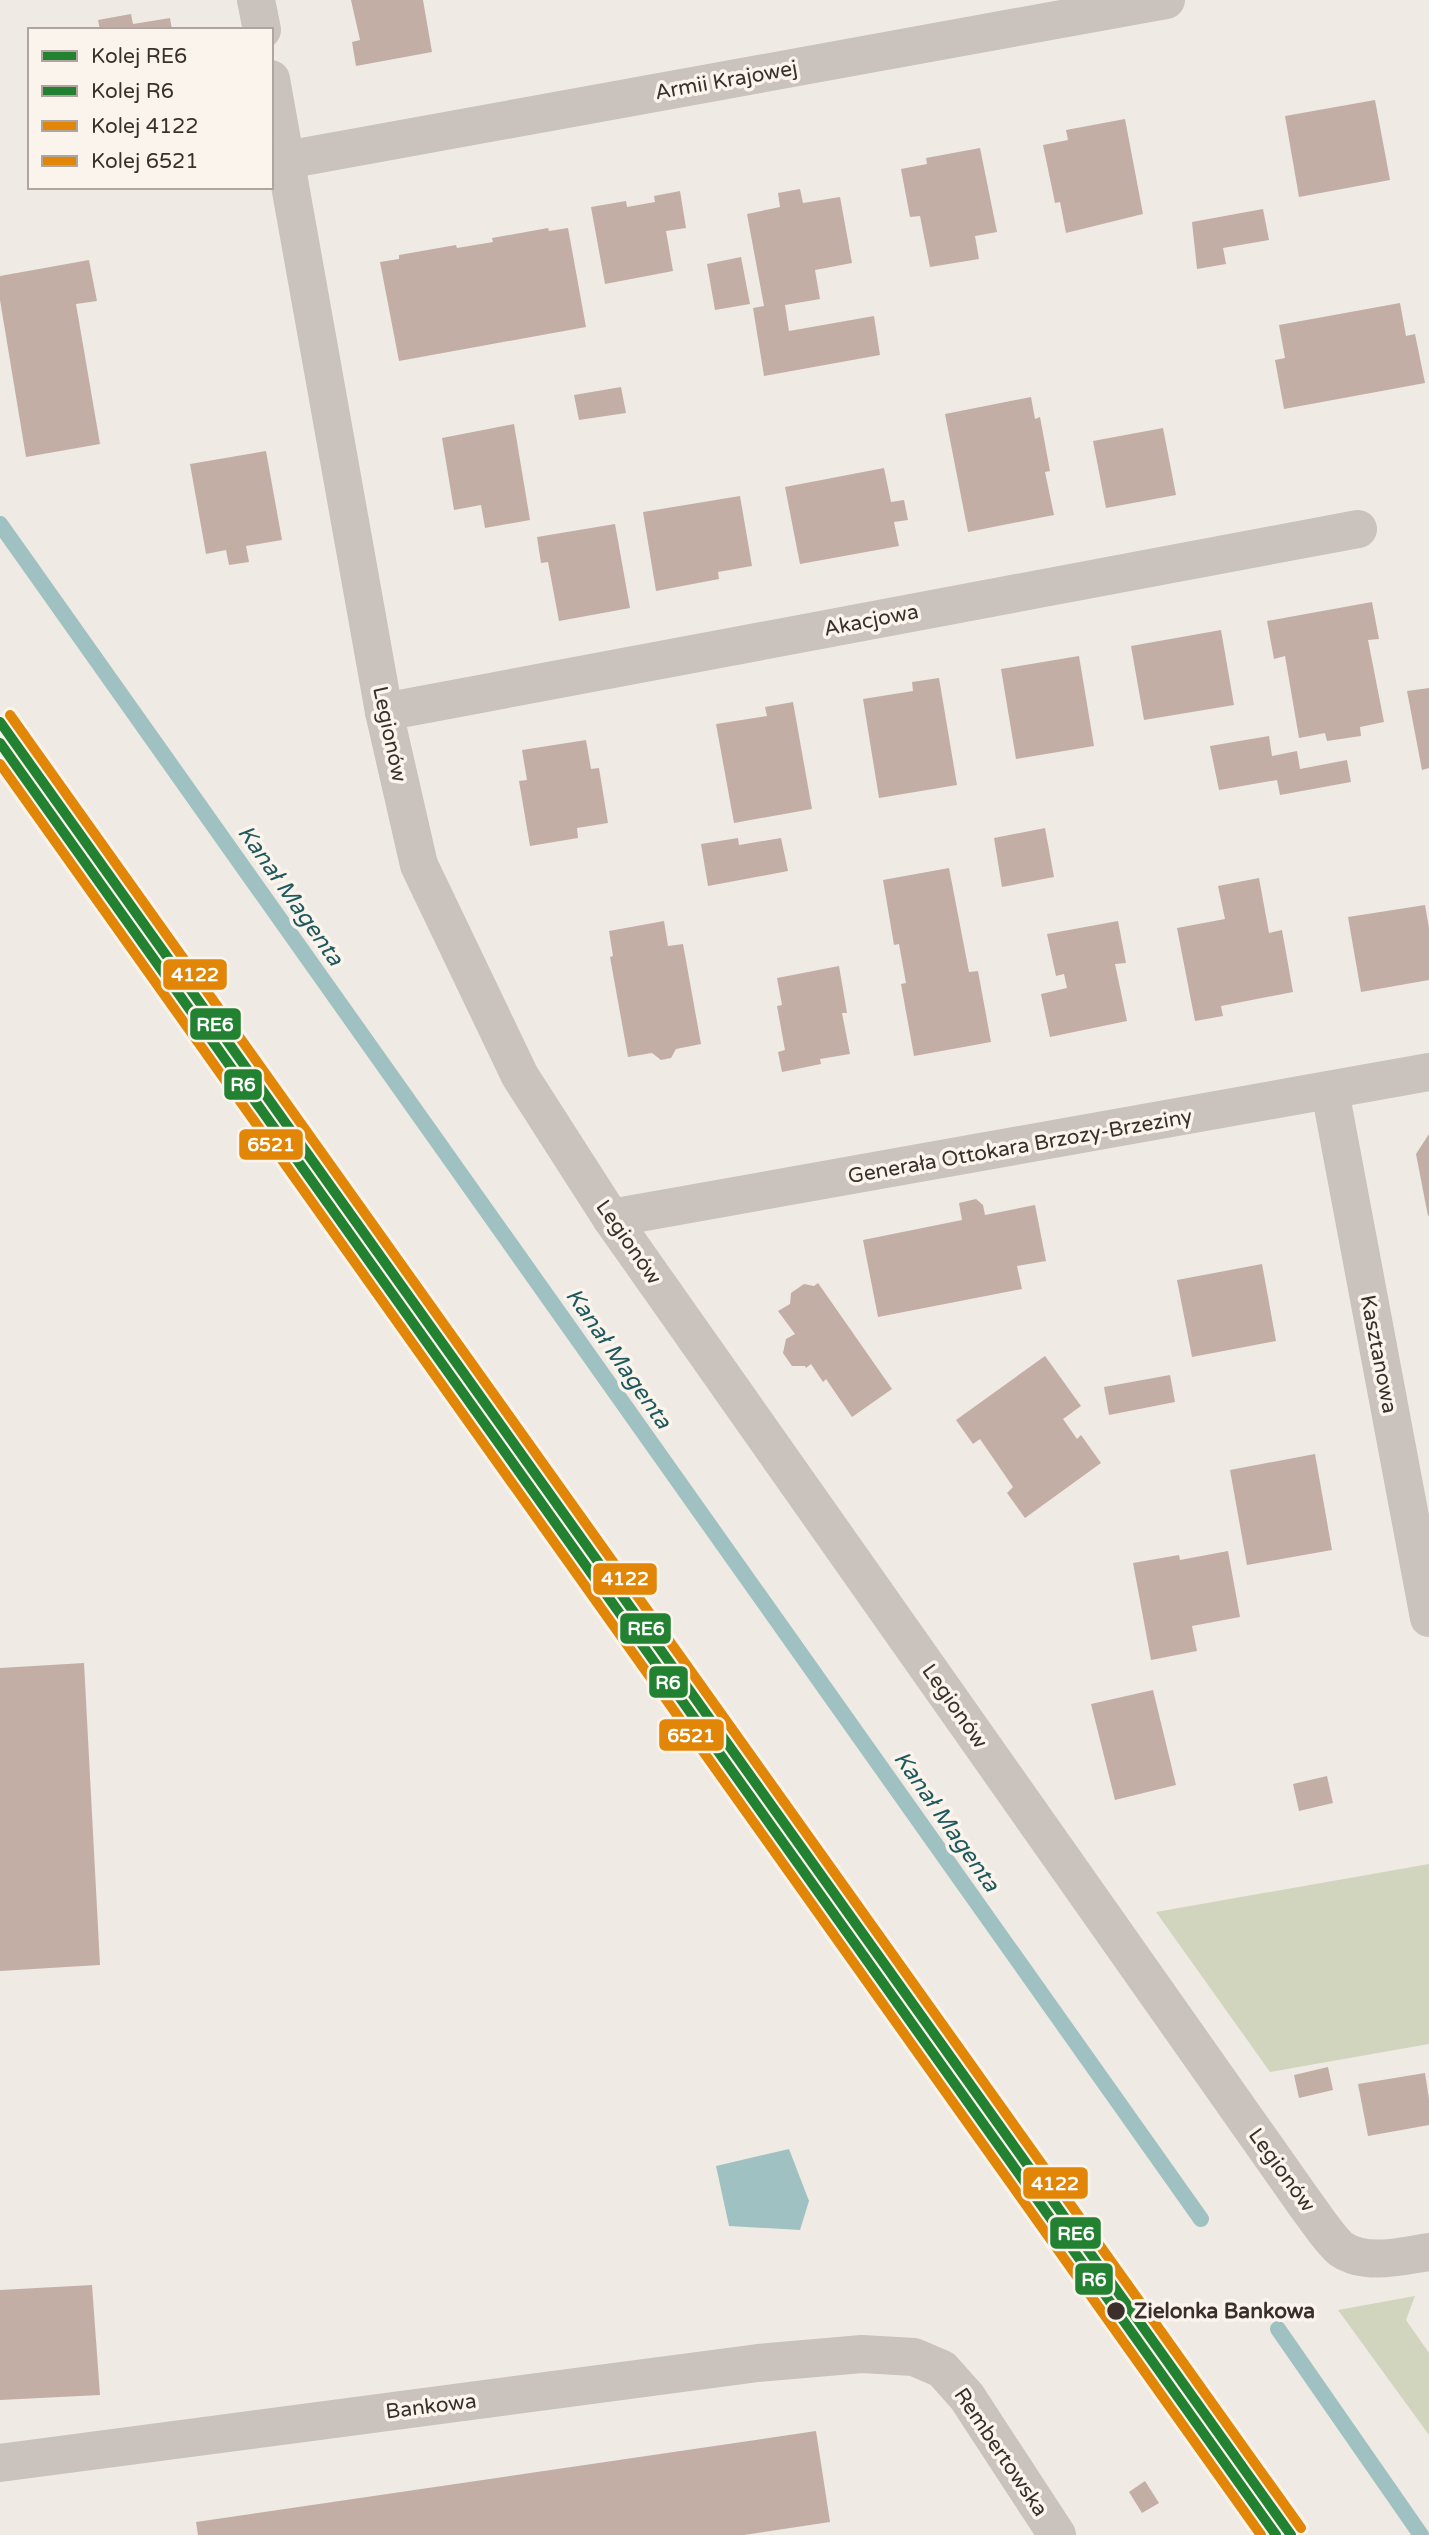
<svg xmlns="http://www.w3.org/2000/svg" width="1429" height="2535" font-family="'Varela Round',sans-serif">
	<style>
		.green { fill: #d1d5be }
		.water { fill: #a0c1c1 }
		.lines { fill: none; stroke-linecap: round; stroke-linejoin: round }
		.stream { stroke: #a0c1c1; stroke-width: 16 }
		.building { fill: #c3aea6 }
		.minor { stroke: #c9c2bd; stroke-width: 38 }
		.rail-1-casing { stroke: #fbf4ed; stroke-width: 16 }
		.rail-2-casing { stroke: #fbf4ed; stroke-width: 16 }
		.rail-3-casing { stroke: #fbf4ed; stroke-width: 16 }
		.rail-4-casing { stroke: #fbf4ed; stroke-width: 16 }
		.rail-1 { stroke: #238132; stroke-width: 10 }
		.rail-2 { stroke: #238132; stroke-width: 10 }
		.rail-3 { stroke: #e18606; stroke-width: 10 }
		.rail-4 { stroke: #e18606; stroke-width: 10 }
		.stop-dot { fill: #3a2f2a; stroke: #fbf4ed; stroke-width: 2.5 }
		.labels { text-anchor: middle; stroke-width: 7; stroke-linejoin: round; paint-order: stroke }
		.street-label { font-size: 21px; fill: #3a2f2a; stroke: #fbf4ed }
		.stop-label { font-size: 21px; font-weight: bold; fill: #3a2f2a; stroke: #fbf4ed; text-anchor: start }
		.water-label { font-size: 23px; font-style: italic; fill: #1e595d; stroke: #fbf4ed }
		.line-badge { stroke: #fbf4ed; stroke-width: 2.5 }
		.badge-label { font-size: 19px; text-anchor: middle; font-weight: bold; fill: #fff }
	</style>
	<rect width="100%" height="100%" fill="#f0eae4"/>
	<g class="green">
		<path d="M 1429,1864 L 1429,2044 L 1270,2072 L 1156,1912 Z"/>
		<path d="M 1415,2296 L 1406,2320 L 1429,2353 L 1429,2435 L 1338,2310 Z"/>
	</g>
	<path class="water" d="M 789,2149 L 809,2201 L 800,2230 L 729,2226 L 716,2166 Z"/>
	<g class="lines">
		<g class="stream">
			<path d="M 0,524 L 1201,2219"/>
			<path d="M 1278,2329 L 1421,2535"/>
		</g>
	</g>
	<g class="building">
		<path d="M 351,0 L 423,0 L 432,52 L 356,66 L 352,42 L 360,40 Z"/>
		<path d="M 131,14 L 133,24 L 170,18 L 172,30 L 100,30 L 98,20 Z"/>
		<path d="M 1375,100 L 1390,180 L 1299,197 L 1285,116 Z"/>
		<path d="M 1125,119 L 1143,214 L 1066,233 L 1060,202 L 1055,203 L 1043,145 L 1068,140 L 1066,130 Z"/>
		<path d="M 980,148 L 997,232 L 975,236 L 979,259 L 930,267 L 920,216 L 910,217 L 901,169 L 927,164 L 926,158 Z"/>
		<path d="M 800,189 L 803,203 L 840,197 L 852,263 L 815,270 L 820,299 L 785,305 L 789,331 L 874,316 L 880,355 L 764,376 L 753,308 L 764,306 L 747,214 L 780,207 L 778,193 Z"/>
		<path d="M 680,191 L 686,228 L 666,231 L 673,271 L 605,284 L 591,207 L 626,201 L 627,207 L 655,202 L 654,196 Z"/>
		<path d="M 1263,209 L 1269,240 L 1223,248 L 1226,264 L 1197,269 L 1192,222 Z"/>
		<path d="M 548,228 L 549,231 L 568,228 L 586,327 L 399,361 L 380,262 L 399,259 L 399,255 L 456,245 L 457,248 L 493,242 L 492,238 Z"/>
		<path d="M 741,257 L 750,304 L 715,310 L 707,264 Z"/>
		<path d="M 89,260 L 97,301 L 76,304 L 100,444 L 26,457 L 0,300 L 0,276 Z"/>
		<path d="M 1400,303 L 1406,336 L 1415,334 L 1425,383 L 1284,409 L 1275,360 L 1285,358 L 1279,325 Z"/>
		<path d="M 621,387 L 626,413 L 579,420 L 574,395 Z"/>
		<path d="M 1031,397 L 1035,419 L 1040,417 L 1050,471 L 1045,472 L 1054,515 L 968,532 L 945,414 Z"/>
		<path d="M 514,424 L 530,520 L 485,528 L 481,505 L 454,510 L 442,438 Z"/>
		<path d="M 1163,428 L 1176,495 L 1106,508 L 1093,441 Z"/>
		<path d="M 266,451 L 282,540 L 246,546 L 249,562 L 229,565 L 226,550 L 206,554 L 190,464 Z"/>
		<path d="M 884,468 L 891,502 L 904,500 L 908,520 L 894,522 L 899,546 L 800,564 L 785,487 Z"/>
		<path d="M 740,496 L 752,566 L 718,572 L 719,579 L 656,591 L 643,512 Z"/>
		<path d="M 615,524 L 630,608 L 559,621 L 548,562 L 541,563 L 537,537 Z"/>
		<path d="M 1372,602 L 1379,639 L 1368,640 L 1384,722 L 1360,727 L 1361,736 L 1327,741 L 1325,733 L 1299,738 L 1285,656 L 1274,659 L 1267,621 Z"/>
		<path d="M 1221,630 L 1234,705 L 1144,720 L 1131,646 Z"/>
		<path d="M 1079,656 L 1094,746 L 1016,759 L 1001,669 Z"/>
		<path d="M 939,678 L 957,785 L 879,798 L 863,699 L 913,691 L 912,682 Z"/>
		<path d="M 1429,688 L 1429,768 L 1422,770 L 1407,691 Z"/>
		<path d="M 793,702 L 812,809 L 734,823 L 716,724 L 767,716 L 765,707 Z"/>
		<path d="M 1269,736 L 1272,756 L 1297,751 L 1300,769 L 1347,760 L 1351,782 L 1280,795 L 1277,780 L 1219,790 L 1210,746 Z"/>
		<path d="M 586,740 L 591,769 L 599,768 L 608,823 L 577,828 L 578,838 L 530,846 L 519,781 L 527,780 L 522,750 Z"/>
		<path d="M 1045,828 L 1054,877 L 1002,887 L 994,838 Z"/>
		<path d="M 738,838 L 739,845 L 781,838 L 788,871 L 708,886 L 701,844 Z"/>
		<path d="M 949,868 L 969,972 L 978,971 L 991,1042 L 914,1056 L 901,984 L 906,983 L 899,944 L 894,945 L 883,880 Z"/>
		<path d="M 1259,878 L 1269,933 L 1282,930 L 1293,992 L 1221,1006 L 1223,1016 L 1195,1021 L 1177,928 L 1225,919 L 1218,886 Z"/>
		<path d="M 1425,905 L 1429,928 L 1429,980 L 1361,992 L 1348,917 Z"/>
		<path d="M 664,921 L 668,946 L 683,944 L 701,1044 L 676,1049 L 671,1058 L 661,1060 L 652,1053 L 628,1057 L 610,957 L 613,956 L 609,931 Z"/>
		<path d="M 1118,921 L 1126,963 L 1115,964 L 1127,1021 L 1050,1037 L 1041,994 L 1067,988 L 1064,974 L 1056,976 L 1047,934 Z"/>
		<path d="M 839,966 L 847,1013 L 842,1013 L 850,1054 L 820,1059 L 821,1064 L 782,1072 L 778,1052 L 785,1050 L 777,1006 L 782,1005 L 777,978 Z"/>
		<path d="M 1429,1134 L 1429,1215 L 1428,1216 L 1416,1154 Z"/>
		<path d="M 976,1199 L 983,1205 L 985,1215 L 1035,1205 L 1046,1261 L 1017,1266 L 1022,1289 L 878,1317 L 863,1240 L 962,1220 L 959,1203 Z"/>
		<path d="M 1262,1264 L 1276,1341 L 1192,1357 L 1177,1280 Z"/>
		<path d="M 818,1283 L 892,1389 L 852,1417 L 826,1379 L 823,1382 L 811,1364 L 806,1368 L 805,1366 L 792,1366 L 783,1353 L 786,1339 L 795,1334 L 778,1311 L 790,1304 L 791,1293 L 804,1284 L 814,1286 Z"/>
		<path d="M 1045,1356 L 1081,1406 L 1063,1419 L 1077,1439 L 1081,1435 L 1101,1463 L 1025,1518 L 1007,1493 L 1013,1487 L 980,1439 L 973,1444 L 956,1420 Z"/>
		<path d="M 1170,1375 L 1175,1402 L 1109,1415 L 1104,1387 Z"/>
		<path d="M 1315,1454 L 1332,1550 L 1247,1565 L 1230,1470 Z"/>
		<path d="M 1228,1551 L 1240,1617 L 1192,1626 L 1197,1651 L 1151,1660 L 1133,1563 L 1179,1555 L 1180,1560 Z"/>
		<path d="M 84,1663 L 100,1965 L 0,1971 L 0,1668 Z"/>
		<path d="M 1153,1690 L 1176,1785 L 1115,1800 L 1091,1704 Z"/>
		<path d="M 1327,1776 L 1333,1803 L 1299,1811 L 1293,1784 Z"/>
		<path d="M 1328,2067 L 1333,2090 L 1299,2098 L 1294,2075 Z"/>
		<path d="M 1425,2073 L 1429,2099 L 1429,2125 L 1368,2136 L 1358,2084 Z"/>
		<path d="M 92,2285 L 100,2395 L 0,2400 L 0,2290 Z"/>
		<path d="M 816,2431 L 830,2522 L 744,2535 L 198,2535 L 196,2522 Z"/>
		<path d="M 1145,2481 L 1159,2503 L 1142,2513 L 1129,2492 Z"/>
	</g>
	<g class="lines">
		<g class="minor">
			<path d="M 256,0 L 262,30"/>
			<path d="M 271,79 L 384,712 L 419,865 L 520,1076 L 611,1218 L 1306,2205 C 1315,2217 1330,2240 1341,2249 C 1366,2266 1402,2256 1429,2252"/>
			<path d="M 286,160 L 1166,0"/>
			<path d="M 384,712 L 1358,529"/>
			<path d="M 1330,1091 L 1429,1618"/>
			<path d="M 611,1218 L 1429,1072"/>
			<path d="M 0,2463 L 758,2363 L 862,2354 L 914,2357 L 942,2369 L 967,2397 L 1057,2535"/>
		</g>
		<g class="rail-1-casing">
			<path id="rail-1" d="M 0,722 L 1291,2535"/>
		</g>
		<g class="rail-2-casing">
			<path id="rail-2" d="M 0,743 L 1276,2535"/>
		</g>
		<g class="rail-3-casing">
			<path id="rail-3" d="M 10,715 L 1301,2528"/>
		</g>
		<g class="rail-4-casing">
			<path id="rail-4" d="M 0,764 L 1261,2535"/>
		</g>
		<use href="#rail-1" class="rail-1"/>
		<use href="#rail-2" class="rail-2"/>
		<use href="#rail-3" class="rail-3"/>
		<use href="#rail-4" class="rail-4"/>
	</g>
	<circle class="stop-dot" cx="1116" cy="2311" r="10"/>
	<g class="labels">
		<g class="street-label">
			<text transform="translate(726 80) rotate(-10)" y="7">Armii Krajowej</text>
			<text transform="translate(871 620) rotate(-11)" y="7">Akacjowa</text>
			<text transform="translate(390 734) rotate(78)" y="7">Legionów</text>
			<text transform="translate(1020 1146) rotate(-10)" y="7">Generała Ottokara Brzozy-Brzeziny</text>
			<text transform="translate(629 1242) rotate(55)" y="7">Legionów</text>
			<text transform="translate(1379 1354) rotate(79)" y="7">Kasztanowa</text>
			<text transform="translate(955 1706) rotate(55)" y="7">Legionów</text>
			<text transform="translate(1282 2170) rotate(54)" y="7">Legionów</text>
			<text transform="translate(431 2406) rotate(-7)" y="7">Bankowa</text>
			<text transform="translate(1001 2452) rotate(56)" y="7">Rembertowska</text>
		</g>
		<g class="stop-label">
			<text x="1134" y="2318">Zielonka Bankowa</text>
		</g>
		<g class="water-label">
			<text transform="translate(291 895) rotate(55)" y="8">Kanał Magenta</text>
			<text transform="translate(619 1358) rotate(55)" y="8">Kanał Magenta</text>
			<text transform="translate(947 1821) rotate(55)" y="8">Kanał Magenta</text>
		</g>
	</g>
	<g class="line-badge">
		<rect x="162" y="958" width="66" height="33" rx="7" fill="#e18606"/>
		<rect x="189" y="1007" width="53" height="34" rx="7" fill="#238132"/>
		<rect x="223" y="1068" width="40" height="33" rx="7" fill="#238132"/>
		<rect x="238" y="1128" width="66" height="33" rx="7" fill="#e18606"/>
		<rect x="592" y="1562" width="66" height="34" rx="7" fill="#e18606"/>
		<rect x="619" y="1612" width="53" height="33" rx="7" fill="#238132"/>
		<rect x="648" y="1665" width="41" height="34" rx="7" fill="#238132"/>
		<rect x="658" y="1718" width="67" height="34" rx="7" fill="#e18606"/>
		<rect x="1022" y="2166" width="67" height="34" rx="7" fill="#e18606"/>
		<rect x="1049" y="2216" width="53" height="34" rx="7" fill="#238132"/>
		<rect x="1074" y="2262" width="40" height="34" rx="7" fill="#238132"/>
	</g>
	<g class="badge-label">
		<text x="195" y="981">4122</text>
		<text x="215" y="1031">RE6</text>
		<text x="243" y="1091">R6</text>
		<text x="271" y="1151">6521</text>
		<text x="625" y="1585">4122</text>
		<text x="646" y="1635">RE6</text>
		<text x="668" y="1689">R6</text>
		<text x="691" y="1742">6521</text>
		<text x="1055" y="2190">4122</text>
		<text x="1076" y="2240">RE6</text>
		<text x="1094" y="2286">R6</text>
	</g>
	<rect x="28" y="28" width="245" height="161" fill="#fbf4ed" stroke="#aea59f" stroke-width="2"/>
	<rect x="42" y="51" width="35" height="10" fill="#238132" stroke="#aea59f" stroke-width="2"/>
	<text x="91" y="63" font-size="21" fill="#3a2f2a">Kolej RE6</text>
	<rect x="42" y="86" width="35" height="10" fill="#238132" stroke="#aea59f" stroke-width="2"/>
	<text x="91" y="98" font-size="21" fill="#3a2f2a">Kolej R6</text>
	<rect x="42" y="121" width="35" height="10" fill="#e18606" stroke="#aea59f" stroke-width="2"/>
	<text x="91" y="133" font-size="21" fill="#3a2f2a">Kolej 4122</text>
	<rect x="42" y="156" width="35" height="10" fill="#e18606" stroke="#aea59f" stroke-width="2"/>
	<text x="91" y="168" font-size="21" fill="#3a2f2a">Kolej 6521</text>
</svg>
